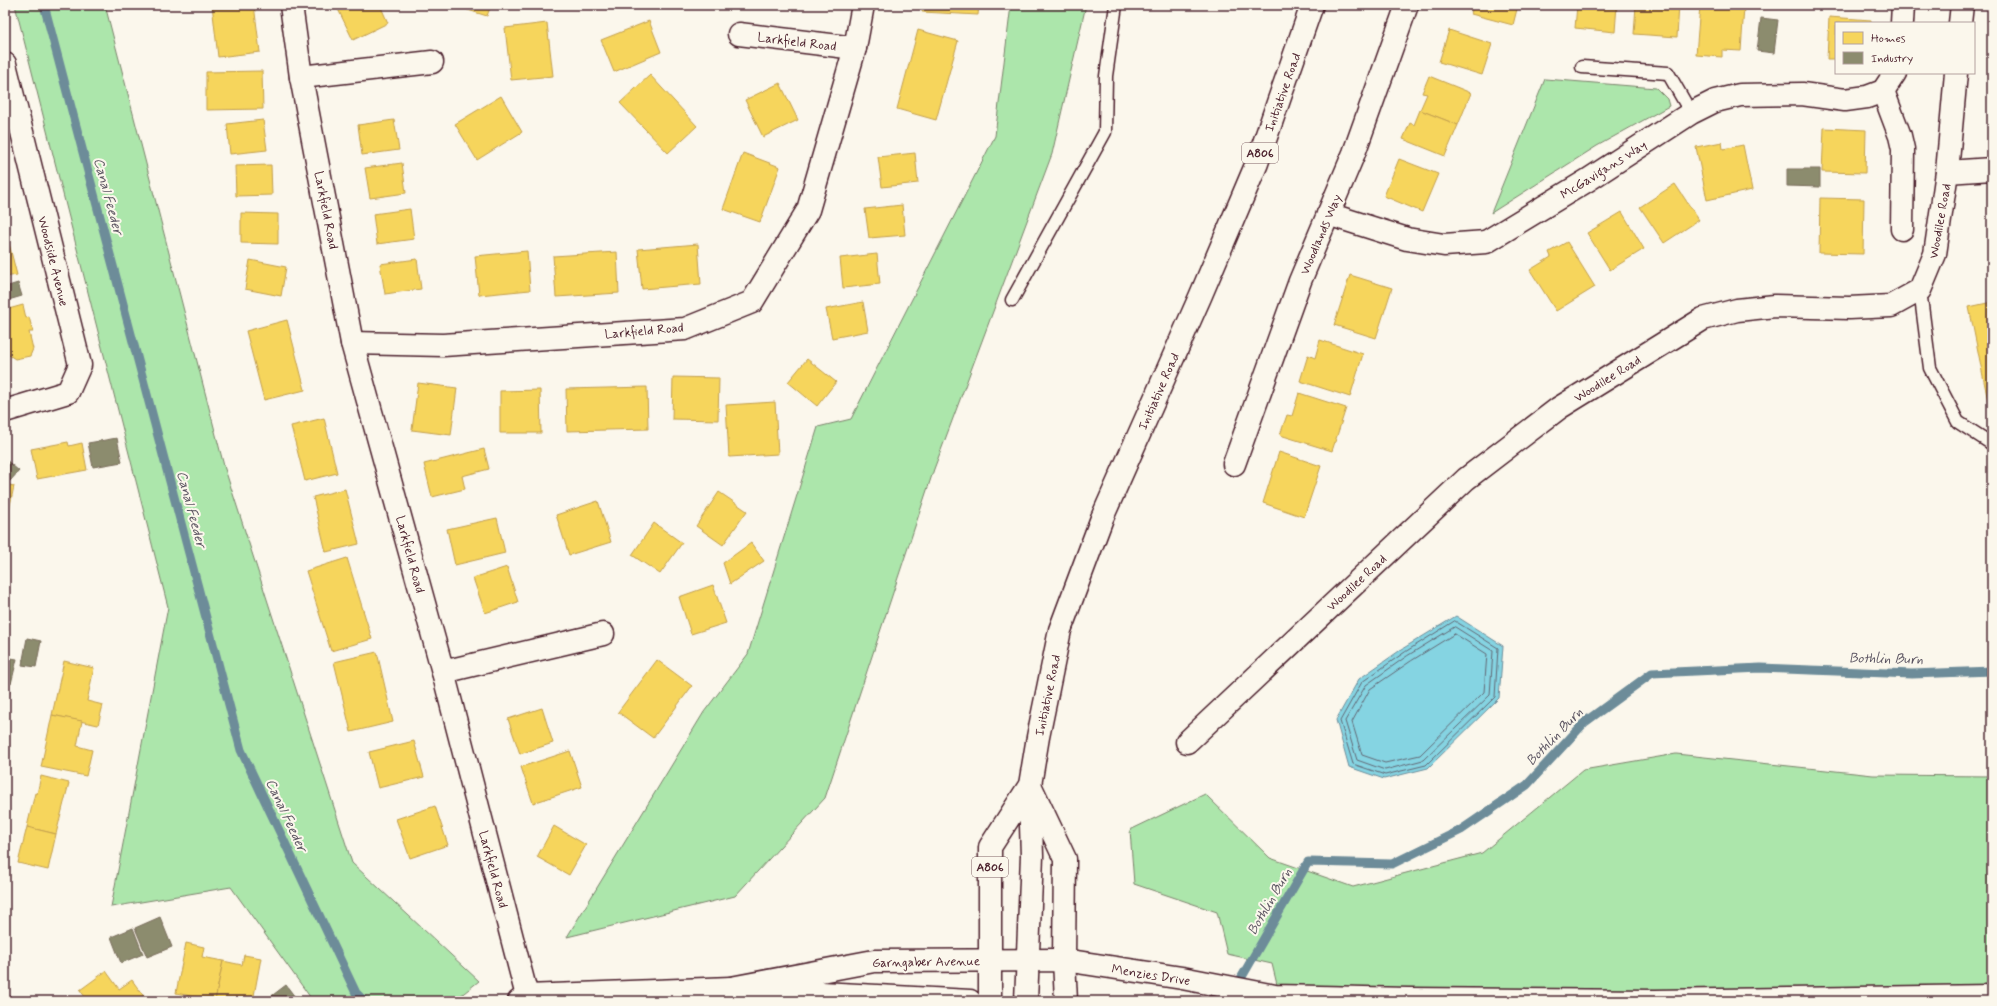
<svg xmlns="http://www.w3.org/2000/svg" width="1997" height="1006" font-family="Mynerve,sans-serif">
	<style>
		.green { fill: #ace6ab; stroke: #7b826b }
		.water { fill: #85d4e2; stroke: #6d8c99 }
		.homes { fill: #f6d55c; stroke: #c29e4d }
		.industry { fill: #8c8c6e; stroke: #786b5a }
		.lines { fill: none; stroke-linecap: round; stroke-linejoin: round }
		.shore { stroke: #626774; stroke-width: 1 }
		.stream { stroke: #6d8c99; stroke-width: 9 }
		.lane-casing { stroke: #4a1f2b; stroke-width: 15 }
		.street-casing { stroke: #4a1f2b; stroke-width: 25 }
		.secondary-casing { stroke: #4a1f2b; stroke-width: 25 }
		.primary-casing { stroke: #4a1f2b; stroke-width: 25 }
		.lane { stroke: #fbf7ec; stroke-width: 12 }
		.street { stroke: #fbf7ec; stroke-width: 22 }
		.secondary { stroke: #fbf7ec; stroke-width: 22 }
		.primary { stroke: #fbf7ec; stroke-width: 22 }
		.labels { text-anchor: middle; stroke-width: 4; stroke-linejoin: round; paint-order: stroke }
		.shield { fill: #fbf7ec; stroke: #7f6065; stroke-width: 1 }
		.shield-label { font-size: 12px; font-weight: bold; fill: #4a1f2b }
		.street-label { font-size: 13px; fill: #4a1f2b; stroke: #fbf7ec }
		.water-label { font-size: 14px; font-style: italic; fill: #5c5562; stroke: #fbf7ec }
	</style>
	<rect width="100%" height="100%" fill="#fbf7ec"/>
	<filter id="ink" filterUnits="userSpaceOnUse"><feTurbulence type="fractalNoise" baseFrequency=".025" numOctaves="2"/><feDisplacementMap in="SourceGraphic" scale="8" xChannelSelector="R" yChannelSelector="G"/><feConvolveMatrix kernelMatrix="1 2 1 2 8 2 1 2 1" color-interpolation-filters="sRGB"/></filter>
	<g filter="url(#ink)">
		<g class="green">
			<path d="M 15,5 L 105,5 L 224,466 L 352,863 L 479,981 L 454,1001 L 313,1001 L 231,887 L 111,907 L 168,607 Z"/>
			<path d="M 1011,5 L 1086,5 L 1052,154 L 934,469 L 825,798 L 735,896 L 567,937 L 704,712 L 748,654 L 818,427 L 851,419 L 995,136 Z"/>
			<path d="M 1545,79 L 1656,88 L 1667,99 L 1669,106 L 1597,146 L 1491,213 Z"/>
			<path d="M 1676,754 L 1873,775 L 1992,776 L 1992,1001 L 1281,1001 L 1272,964 L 1227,954 L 1217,912 L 1134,884 L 1130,830 L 1205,794 L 1270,858 L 1353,887 L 1482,853 L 1583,770 Z"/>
		</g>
		<path class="water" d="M 1456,616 L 1503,646 L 1499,698 L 1428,768 L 1384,779 L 1349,767 L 1336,720 L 1359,679 L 1402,649 Z"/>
		<g class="homes">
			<path d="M 212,5 L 254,5 L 260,52 L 218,57 Z"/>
			<path d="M 336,5 L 380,5 L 388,23 L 353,40 Z"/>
			<path d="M 452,5 L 491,5 L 487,16 Z"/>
			<path d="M 923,5 L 979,5 L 978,15 L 922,12 Z"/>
			<path d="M 1473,5 L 1518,5 L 1513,25 L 1471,14 Z"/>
			<path d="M 1577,5 L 1617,5 L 1615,32 L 1575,28 Z"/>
			<path d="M 1636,5 L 1679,5 L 1677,37 L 1634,34 Z"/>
			<path d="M 1700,5 L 1744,7 L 1741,51 L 1722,50 L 1722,57 L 1696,55 Z"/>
			<path d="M 1829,17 L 1871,20 L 1871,23 L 1836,23 L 1836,59 L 1827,59 Z"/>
			<path d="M 649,21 L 661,52 L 614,72 L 601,40 Z"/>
			<path d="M 547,23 L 553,76 L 511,80 L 505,28 Z"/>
			<path d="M 918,30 L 958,41 L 936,120 L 897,109 Z"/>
			<path d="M 1449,30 L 1492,44 L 1482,75 L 1439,62 Z"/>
			<path d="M 262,71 L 263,109 L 206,110 L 206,72 Z"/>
			<path d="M 650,75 L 697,126 L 668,153 L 620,103 Z"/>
			<path d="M 1429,76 L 1471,93 L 1458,125 L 1420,110 L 1427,94 L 1422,93 Z"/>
			<path d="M 780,83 L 798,120 L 763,137 L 745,100 Z"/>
			<path d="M 501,96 L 522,132 L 477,160 L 455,124 Z"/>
			<path d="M 1420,110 L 1458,125 L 1445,156 L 1403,139 L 1410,123 L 1414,125 Z"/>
			<path d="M 263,120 L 267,150 L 230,154 L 227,124 Z"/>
			<path d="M 394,120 L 399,150 L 362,155 L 358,125 Z"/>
			<path d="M 1824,128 L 1866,130 L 1865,173 L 1822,172 Z"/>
			<path d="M 1722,142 L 1723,149 L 1743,145 L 1752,190 L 1707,200 L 1696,147 Z"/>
			<path d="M 743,153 L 780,167 L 760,222 L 723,209 Z"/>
			<path d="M 915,153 L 918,183 L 882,187 L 878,157 Z"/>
			<path d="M 1399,159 L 1438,174 L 1422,212 L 1384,196 Z"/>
			<path d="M 402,163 L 406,193 L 370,198 L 365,168 Z"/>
			<path d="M 271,165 L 272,195 L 236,196 L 235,166 Z"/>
			<path d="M 1675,184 L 1699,220 L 1664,243 L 1640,207 Z"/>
			<path d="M 1820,198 L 1864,199 L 1863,254 L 1819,253 Z"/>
			<path d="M 902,205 L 905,235 L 869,238 L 865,209 Z"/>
			<path d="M 410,209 L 414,239 L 377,244 L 373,214 Z"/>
			<path d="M 1622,212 L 1644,249 L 1610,270 L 1587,233 Z"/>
			<path d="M 241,213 L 278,214 L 278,244 L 241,243 Z"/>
			<path d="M 5,228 L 17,275 L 5,277 Z"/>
			<path d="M 1567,242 L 1595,287 L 1556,311 L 1530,270 L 1551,257 L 1549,252 Z"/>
			<path d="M 698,244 L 701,284 L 642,289 L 638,249 Z"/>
			<path d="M 527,251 L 530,290 L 479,295 L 475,256 Z"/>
			<path d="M 617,252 L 619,293 L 556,297 L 553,256 Z"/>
			<path d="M 877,254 L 880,284 L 843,288 L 840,258 Z"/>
			<path d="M 417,259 L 421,289 L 385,294 L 380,264 Z"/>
			<path d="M 250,260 L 286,267 L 281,296 L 245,289 Z"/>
			<path d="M 1350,275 L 1392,288 L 1376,338 L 1334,325 Z"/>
			<path d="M 863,302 L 868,331 L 832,338 L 826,309 Z"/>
			<path d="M 1992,302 L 1992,400 L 1988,401 L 1969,307 Z"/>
			<path d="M 23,305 L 26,318 L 29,317 L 33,332 L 29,332 L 33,349 L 30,356 L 15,359 L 9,355 L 5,356 L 5,310 Z"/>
			<path d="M 287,320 L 305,390 L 264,400 L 246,331 Z"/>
			<path d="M 1320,340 L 1363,354 L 1350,397 L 1300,381 L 1308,355 L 1315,358 Z"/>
			<path d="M 807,359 L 836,382 L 817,406 L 788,382 Z"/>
			<path d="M 673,377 L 719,378 L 718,420 L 672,419 Z"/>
			<path d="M 418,383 L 457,388 L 451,435 L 412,430 Z"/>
			<path d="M 647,387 L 648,429 L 567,431 L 566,389 Z"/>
			<path d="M 540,390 L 541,433 L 500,433 L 500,391 Z"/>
			<path d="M 1299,393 L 1346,408 L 1332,451 L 1280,435 L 1287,415 L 1292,416 Z"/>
			<path d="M 775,402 L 778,454 L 729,457 L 726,405 Z"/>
			<path d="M 324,418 L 337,473 L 305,481 L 291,426 Z"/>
			<path d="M 68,442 L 69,446 L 82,443 L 87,470 L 37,479 L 31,449 Z"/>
			<path d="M 484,449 L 489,469 L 462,476 L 465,489 L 432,497 L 424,464 Z"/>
			<path d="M 1279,452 L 1321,466 L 1304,517 L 1263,503 Z"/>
			<path d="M 5,484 L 14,486 L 7,520 L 5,520 Z"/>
			<path d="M 345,489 L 359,544 L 326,552 L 313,497 Z"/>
			<path d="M 719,492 L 747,511 L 723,545 L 696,526 Z"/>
			<path d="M 598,501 L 611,542 L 569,555 L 556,515 Z"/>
			<path d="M 497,518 L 505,553 L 455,565 L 447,529 Z"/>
			<path d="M 654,523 L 682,543 L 660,574 L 632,555 Z"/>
			<path d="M 751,543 L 764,561 L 730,584 L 723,563 Z"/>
			<path d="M 347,558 L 372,639 L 331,651 L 306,571 Z"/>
			<path d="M 507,567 L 518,602 L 485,613 L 473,578 Z"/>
			<path d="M 713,585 L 726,623 L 691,634 L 679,597 Z"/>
			<path d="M 377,652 L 393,722 L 351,732 L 334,662 Z"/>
			<path d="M 657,660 L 692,686 L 653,738 L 618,712 Z"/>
			<path d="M 64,661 L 94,668 L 87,701 L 103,705 L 98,725 L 52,715 Z"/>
			<path d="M 542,708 L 553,743 L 520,754 L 508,719 Z"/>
			<path d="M 52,715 L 82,721 L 77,746 L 92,750 L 86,776 L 41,767 Z"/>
			<path d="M 414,741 L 424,777 L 378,788 L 369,752 Z"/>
			<path d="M 570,751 L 582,787 L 533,803 L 521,767 Z"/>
			<path d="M 41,776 L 69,783 L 56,834 L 27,827 L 35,793 L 37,794 Z"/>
			<path d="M 435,806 L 448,845 L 410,858 L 396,819 Z"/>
			<path d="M 554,826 L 586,845 L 569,875 L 537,857 Z"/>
			<path d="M 27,827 L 56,834 L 48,870 L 18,863 Z"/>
			<path d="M 186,943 L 204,947 L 202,957 L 223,961 L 215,1001 L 176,993 Z"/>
			<path d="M 244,955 L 261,958 L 253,1001 L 215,1001 L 223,961 L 242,965 Z"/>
			<path d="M 106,971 L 119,989 L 132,980 L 147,1001 L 88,1001 L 80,990 Z"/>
		</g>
		<g class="industry">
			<path d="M 1761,18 L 1778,20 L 1774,53 L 1757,51 Z"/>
			<path d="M 1787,169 L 1820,169 L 1820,187 L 1787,186 Z"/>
			<path d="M 18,283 L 22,296 L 5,301 L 5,287 Z"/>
			<path d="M 117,438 L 122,462 L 93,467 L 88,443 Z"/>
			<path d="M 5,459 L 19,471 L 10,481 L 5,477 Z"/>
			<path d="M 27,638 L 41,641 L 36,667 L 22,665 Z"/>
			<path d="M 5,657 L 17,659 L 11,684 L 5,682 Z"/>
			<path d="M 5,689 L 10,690 L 5,713 Z"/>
			<path d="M 160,917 L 172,947 L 147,957 L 135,928 Z"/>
			<path d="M 133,928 L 143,954 L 121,963 L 111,937 Z"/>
			<path d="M 286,985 L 295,997 L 290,1001 L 265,1001 Z"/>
		</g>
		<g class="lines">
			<g class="shore">
				<path d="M 1455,621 L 1498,648 L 1495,697 L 1426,765 L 1385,775 L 1353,764 L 1340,721 L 1362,682 L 1405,652 Z"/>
				<path d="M 1455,627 L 1493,651 L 1490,695 L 1423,760 L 1385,770 L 1357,760 L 1345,721 L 1366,685 L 1407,656 Z"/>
				<path d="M 1455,634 L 1487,654 L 1484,692 L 1420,755 L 1385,763 L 1362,755 L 1352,722 L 1370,689 L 1411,661 Z"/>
			</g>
			<g class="stream">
				<path d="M 44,5 L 241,750 L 356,993 L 364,1001"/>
				<path d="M 1228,1001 L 1308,862 L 1392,864 L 1461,830 L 1527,785 L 1585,722 L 1652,673 L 1761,668 L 1912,674 L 1992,671"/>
			</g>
			<g class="lane-casing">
				<g id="lane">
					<path d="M 1582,67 L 1668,73 L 1691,113"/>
					<path d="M 1920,290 L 1930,368 L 1958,422 L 1992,444"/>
					<path d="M 1012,300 L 1105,132 L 1106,76 L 1116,5"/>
				</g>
			</g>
			<g class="street-casing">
				<g id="street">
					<path d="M 291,5 L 301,77 L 352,343 L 443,672 L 527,996"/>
					<path d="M 1902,23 L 1903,5"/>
					<path d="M 1960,23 L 1962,5"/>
					<path d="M 739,34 L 855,48"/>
					<path d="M 5,64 L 80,365 L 68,392 L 5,411"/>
					<path d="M 301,77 L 432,62"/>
					<path d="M 1883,91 L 1900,136 L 1903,149 L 1902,229"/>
					<path d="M 1947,172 L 1992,169"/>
					<path d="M 1328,214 L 1407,239 L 1444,245 L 1486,242 L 1588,180 L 1691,113 L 1715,101 L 1740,95 L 1802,94 L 1845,100 L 1867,97 L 1883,91 L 1895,73"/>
					<path d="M 352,343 L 443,345 L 685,329 L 752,302 L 808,210 L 855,48 L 863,5"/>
					<path d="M 1234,464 L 1300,281 L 1354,153 L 1407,5"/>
					<path d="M 443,672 L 603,634"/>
					<path d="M 1187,742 L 1466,479 L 1559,408 L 1703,319 L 1737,310 L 1775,306 L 1849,308 L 1891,306 L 1920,290 L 1935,254 L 1947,172 L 1956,73"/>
				</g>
			</g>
			<g class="secondary-casing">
				<g id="secondary">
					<path d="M 731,988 L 874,961 L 1064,960 L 1182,978 L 1275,996 L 1408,999 L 1655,1001 L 1992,996"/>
					<path d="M 519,1001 L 527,996 L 731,988 L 970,1001"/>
				</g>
			</g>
			<g class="primary-casing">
				<g id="primary">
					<path d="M 1030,785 L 1065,859 L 1064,960 L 1066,1001"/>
					<path d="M 990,1001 L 990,847 L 1030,785 L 1038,737 L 1060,630 L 1102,518 L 1200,297 L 1257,163 L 1312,5"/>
					<path d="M 1026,1001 L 1032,856 L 1030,794"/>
				</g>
			</g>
			<use href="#lane" class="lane"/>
			<use href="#street" class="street"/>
			<use href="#secondary" class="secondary"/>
			<use href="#primary" class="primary"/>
		</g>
	</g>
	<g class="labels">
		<g class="shield">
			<rect x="1242" y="143" width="36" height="20" rx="3"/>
			<rect x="972" y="857" width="36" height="20" rx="3"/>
		</g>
		<g class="shield-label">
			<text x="1260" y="157">A806</text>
			<text x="990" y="871">A806</text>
		</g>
		<g class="street-label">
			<text transform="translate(797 41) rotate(7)" y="5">Larkfield Road</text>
			<text transform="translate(1282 92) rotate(-70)" y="5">Initiative Road</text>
			<text transform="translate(1603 169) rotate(-32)" y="5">McGavigans Way</text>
			<text transform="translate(327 210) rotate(79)" y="5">Larkfield Road</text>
			<text transform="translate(1939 221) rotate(-80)" y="5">Woodilee Road</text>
			<text transform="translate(1320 234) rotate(-67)" y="5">Woodlands Way</text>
			<text transform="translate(54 261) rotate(76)" y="5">Woodside Avenue</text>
			<text transform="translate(644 330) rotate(-5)" y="5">Larkfield Road</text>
			<text transform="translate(1607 378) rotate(-32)" y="5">Woodilee Road</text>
			<text transform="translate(1158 391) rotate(-66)" y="5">Initiative Road</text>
			<text transform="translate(411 554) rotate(75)" y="5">Larkfield Road</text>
			<text transform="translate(1356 582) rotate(-43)" y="5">Woodilee Road</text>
			<text transform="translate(1047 695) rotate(-78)" y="5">Initiative Road</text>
			<text transform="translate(494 869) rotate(75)" y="5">Larkfield Road</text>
			<text transform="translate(926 961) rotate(-1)" y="5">Garngaber Avenue</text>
			<text transform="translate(1151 974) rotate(9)" y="5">Menzies Drive</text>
		</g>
		<g class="water-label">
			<text transform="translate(109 196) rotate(75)" y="5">Canal Feeder</text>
			<text transform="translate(192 509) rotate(75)" y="5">Canal Feeder</text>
			<text transform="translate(1886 658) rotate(1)" y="5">Bothlin Burn</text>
			<text transform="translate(1554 736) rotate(-46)" y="5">Bothlin Burn</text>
			<text transform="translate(287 815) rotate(65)" y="5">Canal Feeder</text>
			<text transform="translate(1269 901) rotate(-60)" y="5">Bothlin Burn</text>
		</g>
	</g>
	<rect width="1997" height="1006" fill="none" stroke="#fbf7ec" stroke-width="20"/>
	<rect x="10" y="10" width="1977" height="986" fill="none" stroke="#4a1f2b" stroke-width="1.5" filter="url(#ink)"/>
	<rect x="1835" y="22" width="140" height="52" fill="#fbf7ec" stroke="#b4a19f"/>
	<rect x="1843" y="32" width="20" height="12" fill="#f6d55c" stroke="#b4a19f"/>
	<text x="1871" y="42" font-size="12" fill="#4a1f2b">Homes</text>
	<rect x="1843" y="52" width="20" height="12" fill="#8c8c6e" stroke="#b4a19f"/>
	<text x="1871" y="62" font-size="12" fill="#4a1f2b">Industry</text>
</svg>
